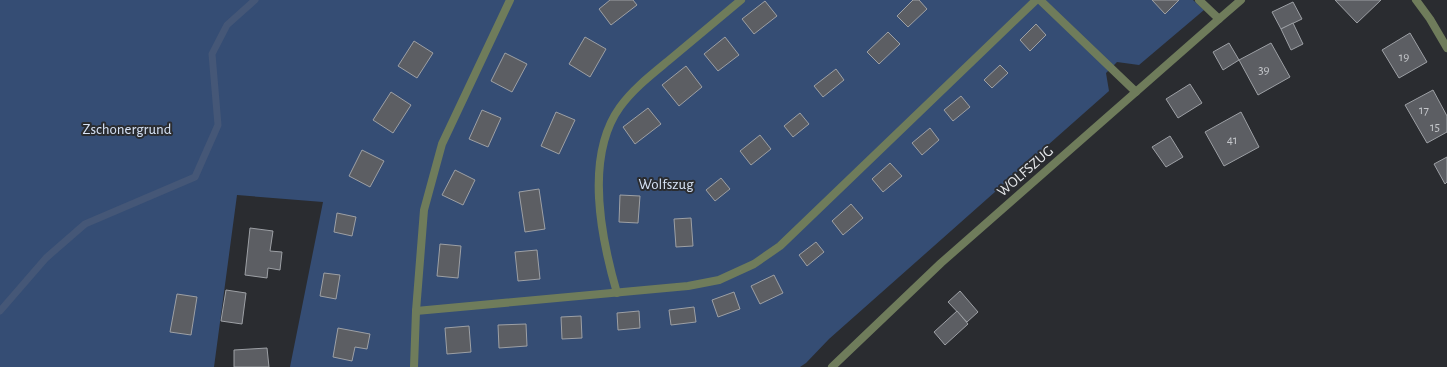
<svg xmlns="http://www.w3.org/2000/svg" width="1447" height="367" font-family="'Alegreya Sans',sans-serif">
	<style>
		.green { fill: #354d74 }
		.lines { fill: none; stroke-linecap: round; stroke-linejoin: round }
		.stream { stroke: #455777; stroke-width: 7 }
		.building { fill: #5c5e63; stroke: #9da0a5 }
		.service { stroke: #6f7c5b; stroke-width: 8 }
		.minor { stroke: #6f7c5b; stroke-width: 8 }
		.labels { text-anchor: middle; stroke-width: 4; stroke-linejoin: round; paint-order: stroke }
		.number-label { font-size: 13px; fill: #c4c6ca }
		.park-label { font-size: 15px; fill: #d7e3f6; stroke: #2a2c30 }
		.street-label { font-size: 15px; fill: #e7e9ec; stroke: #2a2c30 }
	</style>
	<rect width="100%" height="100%" fill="#2a2c30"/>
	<path class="green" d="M 0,0 L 1193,0 L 1204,10 L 1139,65 L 1117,62 L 1106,73 L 1109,91 L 829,339 L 806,363 L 800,367 L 290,367 L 323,202 L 237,195 L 214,367 L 0,367 Z"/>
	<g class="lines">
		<path class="stream" d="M 0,311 L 46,258 L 85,224 L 195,177 L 218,125 L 212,54 L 227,25 L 255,0"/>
	</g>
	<g class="building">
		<path d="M 610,0 L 633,0 L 637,5 L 611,25 L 599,9 Z"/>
		<path d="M 913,0 L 919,0 L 927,9 L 908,27 L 897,16 Z"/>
		<path d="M 1152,0 L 1179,0 L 1165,14 Z"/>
		<path d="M 1335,0 L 1381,0 L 1357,23 Z"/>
		<path d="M 765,1 L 777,16 L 754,34 L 742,19 Z"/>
		<path d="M 1293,2 L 1302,19 L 1281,29 L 1272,12 Z"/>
		<path d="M 1293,23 L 1303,44 L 1291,50 L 1281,29 Z"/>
		<path d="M 1036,24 L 1046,35 L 1030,51 L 1020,40 Z"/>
		<path d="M 888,32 L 900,44 L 879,64 L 867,52 Z"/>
		<path d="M 1410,33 L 1427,62 L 1399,78 L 1382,50 Z"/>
		<path d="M 585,37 L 606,49 L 590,77 L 569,64 Z"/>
		<path d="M 725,37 L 739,55 L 718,71 L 704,54 Z"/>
		<path d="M 414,41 L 433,53 L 417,78 L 398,66 Z"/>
		<path d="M 1229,43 L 1239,60 L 1223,70 L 1213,52 Z"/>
		<path d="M 1271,43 L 1290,77 L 1258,95 L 1239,60 Z"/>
		<path d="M 505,53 L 527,64 L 512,92 L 491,81 Z"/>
		<path d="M 1000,65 L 1008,73 L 992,88 L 984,80 Z"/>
		<path d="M 686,66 L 702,87 L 679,106 L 662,85 Z"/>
		<path d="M 836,69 L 844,80 L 823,97 L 814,86 Z"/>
		<path d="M 1190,84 L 1202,103 L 1178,118 L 1166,99 Z"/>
		<path d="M 1433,90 L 1447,116 L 1447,132 L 1427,143 L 1405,105 Z"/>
		<path d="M 391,92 L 411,105 L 393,133 L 373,120 Z"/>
		<path d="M 961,96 L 970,107 L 953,121 L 944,110 Z"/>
		<path d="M 648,108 L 661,124 L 635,144 L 623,127 Z"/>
		<path d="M 482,110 L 501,118 L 488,147 L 469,139 Z"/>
		<path d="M 556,112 L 575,120 L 559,154 L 541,146 Z"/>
		<path d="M 1241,112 L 1259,147 L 1224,166 L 1205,132 Z"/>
		<path d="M 800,113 L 809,124 L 793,137 L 784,126 Z"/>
		<path d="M 930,128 L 939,140 L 922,155 L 912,143 Z"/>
		<path d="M 760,135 L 771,149 L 751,165 L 740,151 Z"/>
		<path d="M 1170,136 L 1183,157 L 1166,167 L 1152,147 Z"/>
		<path d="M 362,150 L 384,161 L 370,187 L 349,176 Z"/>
		<path d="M 1447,157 L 1447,182 L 1445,184 L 1434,164 Z"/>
		<path d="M 890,163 L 902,176 L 883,192 L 872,179 Z"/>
		<path d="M 455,170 L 475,180 L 463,205 L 442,195 Z"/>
		<path d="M 721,178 L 730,189 L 715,201 L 706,190 Z"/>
		<path d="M 539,189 L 545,229 L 525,232 L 519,192 Z"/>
		<path d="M 620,195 L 640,196 L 638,223 L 619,222 Z"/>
		<path d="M 851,204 L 863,218 L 843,235 L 832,221 Z"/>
		<path d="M 337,213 L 356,217 L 352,236 L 334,232 Z"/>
		<path d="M 691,218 L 693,246 L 676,247 L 674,219 Z"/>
		<path d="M 250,228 L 273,231 L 270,251 L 282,252 L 280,270 L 268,268 L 267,278 L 245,275 Z"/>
		<path d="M 816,242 L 824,252 L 807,266 L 799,255 Z"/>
		<path d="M 440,244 L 461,246 L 458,278 L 437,276 Z"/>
		<path d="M 537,250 L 540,279 L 518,281 L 515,252 Z"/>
		<path d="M 324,273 L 340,275 L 336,299 L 320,296 Z"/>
		<path d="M 774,275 L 783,293 L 760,304 L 751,286 Z"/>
		<path d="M 226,290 L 246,293 L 242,324 L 221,321 Z"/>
		<path d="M 960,291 L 978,312 L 967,322 L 948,302 Z"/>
		<path d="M 734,292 L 740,309 L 718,317 L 712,300 Z"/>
		<path d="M 177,294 L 197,297 L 191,335 L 170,332 Z"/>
		<path d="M 694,307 L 696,322 L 671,325 L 669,310 Z"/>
		<path d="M 639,311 L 640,328 L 618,330 L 617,313 Z"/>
		<path d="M 957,311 L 968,324 L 945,345 L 934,332 Z"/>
		<path d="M 581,316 L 582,338 L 562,339 L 561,317 Z"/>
		<path d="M 526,324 L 527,346 L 499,348 L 498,325 Z"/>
		<path d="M 469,326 L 471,352 L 447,354 L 445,328 Z"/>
		<path d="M 338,328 L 370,334 L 367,349 L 355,347 L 352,361 L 333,357 Z"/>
		<path d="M 267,348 L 269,367 L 234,367 L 234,350 Z"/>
	</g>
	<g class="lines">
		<g class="service">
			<path d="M 1040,0 L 1136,92"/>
			<path d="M 617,293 C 601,238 584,157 620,107 C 633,89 651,75 668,61 C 692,41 717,20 741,0"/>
			<path d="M 416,311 L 688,286 L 719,280 L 754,264 L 780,246 L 1036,0"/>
			<path d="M 414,367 L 416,311 L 424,210 L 442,144 L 510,0"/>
			<path d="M 832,367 L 941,263 L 1219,19 L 1199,0"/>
		</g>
		<g class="minor">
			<path d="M 1416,0 L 1430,19 L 1447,48"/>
			<path d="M 1219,19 L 1241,0"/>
		</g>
	</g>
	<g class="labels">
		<g class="number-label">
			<text x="1404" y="61">19</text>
			<text x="1264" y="74">39</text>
			<text x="1424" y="114">17</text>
			<text x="1435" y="131">15</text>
			<text x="1232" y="144">41</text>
		</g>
		<g class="park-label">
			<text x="127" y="134">Zschonergrund</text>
			<text x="666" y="189">Wolfszug</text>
		</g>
		<g class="street-label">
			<text transform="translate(1025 171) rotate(-41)" y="5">WOLFSZUG</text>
		</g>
	</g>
</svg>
